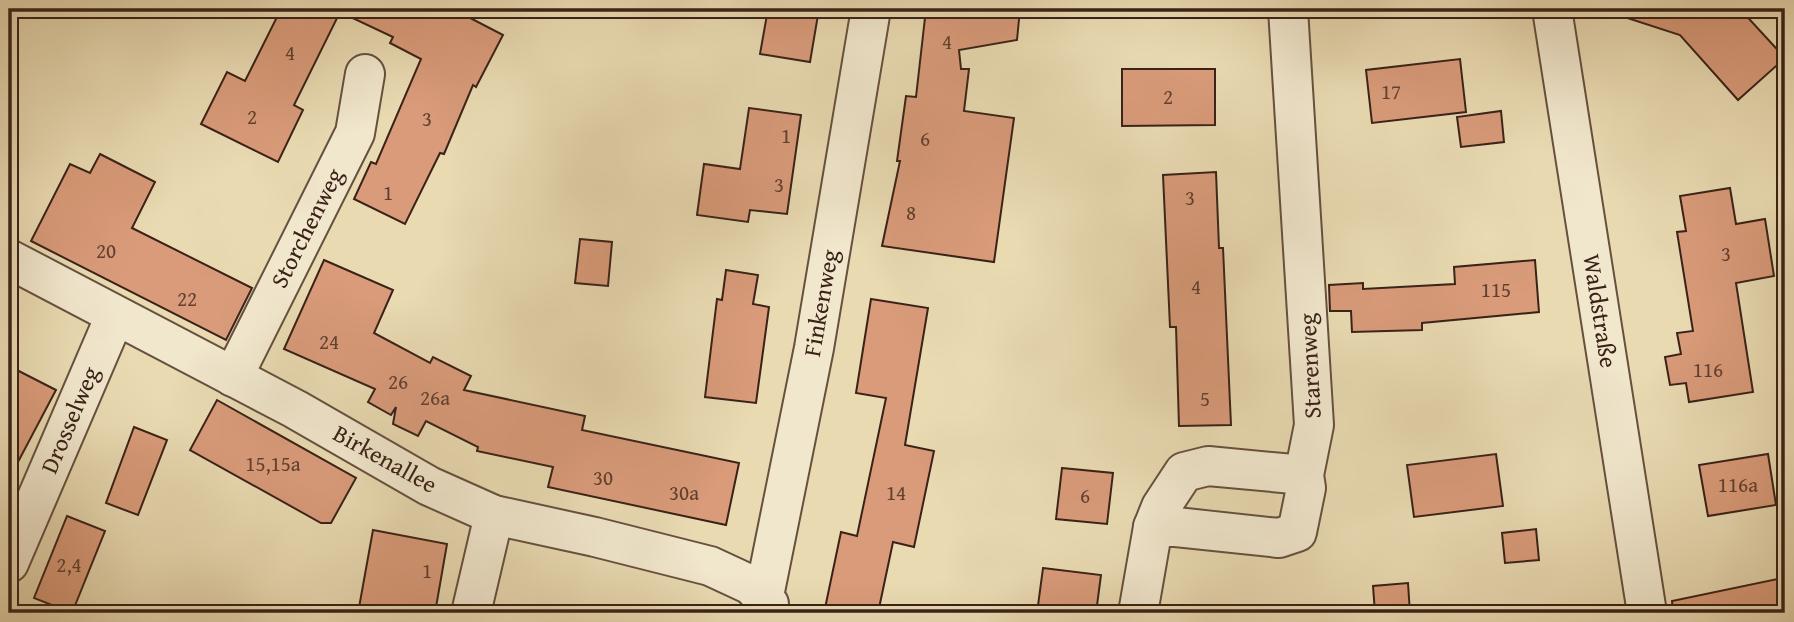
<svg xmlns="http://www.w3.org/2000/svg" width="1794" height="622" font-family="'Gentium Book Plus',serif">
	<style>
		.building { fill: #d99b7a; stroke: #3a2218; stroke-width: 2 }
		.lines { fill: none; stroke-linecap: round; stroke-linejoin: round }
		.minor-casing { stroke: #66503e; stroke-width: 42 }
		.minor { stroke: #f1e7cd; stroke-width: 38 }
		.labels { text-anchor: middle; stroke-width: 7; stroke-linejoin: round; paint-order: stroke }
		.number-label { font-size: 21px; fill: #624030 }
		.street-label { font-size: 24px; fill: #3a2218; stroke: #f1e7cd }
	</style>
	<rect width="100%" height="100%" fill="#e9dab2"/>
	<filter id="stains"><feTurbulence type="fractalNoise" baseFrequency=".00286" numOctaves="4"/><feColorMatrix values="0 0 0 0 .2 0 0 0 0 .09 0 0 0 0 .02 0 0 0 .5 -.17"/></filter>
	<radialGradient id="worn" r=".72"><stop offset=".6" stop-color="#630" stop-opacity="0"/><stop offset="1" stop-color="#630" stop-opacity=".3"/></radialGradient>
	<g class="building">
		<path d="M 281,9 L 453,9 L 503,35 L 476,87 L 473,85 L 444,154 L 440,153 L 405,224 L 354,199 L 371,162 L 376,164 L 421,59 L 390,43 L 393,37 L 340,12 L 294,105 L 303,110 L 278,162 L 201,124 L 227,72 L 245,81 Z"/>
		<path d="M 768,9 L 819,9 L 810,62 L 760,54 Z"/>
		<path d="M 926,9 L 1020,9 L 1017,40 L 959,50 L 961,69 L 969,69 L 964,111 L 1014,118 L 994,262 L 882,246 L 900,161 L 897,161 L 906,96 L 916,97 Z"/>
		<path d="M 1615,9 L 1740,9 L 1785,58 L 1738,100 L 1680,35 L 1615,14 Z"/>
		<path d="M 1460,59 L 1466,112 L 1372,123 L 1366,70 Z"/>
		<path d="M 1122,69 L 1215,69 L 1215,125 L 1122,126 Z"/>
		<path d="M 749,108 L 801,115 L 787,214 L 750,210 L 748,222 L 697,215 L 704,164 L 740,169 Z"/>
		<path d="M 1501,111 L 1504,142 L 1461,147 L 1457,117 Z"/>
		<path d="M 100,154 L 155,182 L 132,228 L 252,288 L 226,340 L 31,241 L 70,164 L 90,173 Z"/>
		<path d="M 1216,172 L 1219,248 L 1223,248 L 1231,425 L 1179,426 L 1176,327 L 1170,327 L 1163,175 Z"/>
		<path d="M 1730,188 L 1736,224 L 1765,219 L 1774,276 L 1736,283 L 1753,392 L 1689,402 L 1686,383 L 1670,385 L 1665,357 L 1681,354 L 1677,333 L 1693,331 L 1677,232 L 1686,231 L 1680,196 Z"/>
		<path d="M 580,239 L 612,242 L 608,286 L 575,283 Z"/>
		<path d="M 324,260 L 393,290 L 374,333 L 430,363 L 433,357 L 471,376 L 464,390 L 585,416 L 582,430 L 739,463 L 726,525 L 548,487 L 553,467 L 477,451 L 478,447 L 426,421 L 418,436 L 393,424 L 396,407 L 391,415 L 368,402 L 375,389 L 284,349 Z"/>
		<path d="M 1535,260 L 1539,312 L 1422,323 L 1422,330 L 1352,332 L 1351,311 L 1330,311 L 1329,285 L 1363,283 L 1363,289 L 1455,284 L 1454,267 Z"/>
		<path d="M 726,270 L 758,275 L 753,304 L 769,307 L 756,403 L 705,397 L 717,299 L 722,300 Z"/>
		<path d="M 871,299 L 928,308 L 905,445 L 934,451 L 914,547 L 893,542 L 878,613 L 824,613 L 841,532 L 857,536 L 886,398 L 856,393 Z"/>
		<path d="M 9,366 L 56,390 L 9,479 Z"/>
		<path d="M 217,400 L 356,478 L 331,523 L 321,523 L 190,450 Z"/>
		<path d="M 134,427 L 167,440 L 138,515 L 106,503 Z"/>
		<path d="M 1496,454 L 1503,506 L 1414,517 L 1407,465 Z"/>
		<path d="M 1768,454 L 1776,505 L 1708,516 L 1699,465 Z"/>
		<path d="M 1062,468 L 1113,473 L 1107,524 L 1056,519 Z"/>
		<path d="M 67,516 L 105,531 L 72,613 L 34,598 Z"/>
		<path d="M 1536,529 L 1539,560 L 1505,563 L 1502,533 Z"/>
		<path d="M 373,530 L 447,544 L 435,613 L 358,613 Z"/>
		<path d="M 1043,568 L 1101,575 L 1096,613 L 1037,613 Z"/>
		<path d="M 1782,578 L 1785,613 L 1673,613 L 1672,601 Z"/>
		<path d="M 1408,583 L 1410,613 L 1375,613 L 1373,586 Z"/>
	</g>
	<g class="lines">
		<g class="minor-casing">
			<g id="minor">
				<path d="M 1552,9 L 1647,613"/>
				<path d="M 9,259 L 295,409 L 429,486 L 494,515 L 595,537 L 710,566 L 751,585 L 769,604 L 769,613"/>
				<path d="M 233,377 L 355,133 L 365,74"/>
				<path d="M 1153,527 L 1161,507 L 1184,472 L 1208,466 L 1304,475"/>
				<path d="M 9,563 L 115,316"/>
				<path d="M 764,596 L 814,348 L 871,9"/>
				<path d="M 471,613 L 494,515"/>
				<path d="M 1138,613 L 1153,527 L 1176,527 L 1279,538 L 1297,532 L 1306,488 L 1304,475 L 1314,425 L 1288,9"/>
			</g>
		</g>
		<use href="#minor" class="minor"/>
	</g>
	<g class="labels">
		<g class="number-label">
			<text x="947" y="49">4</text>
			<text x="290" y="60">4</text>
			<text x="1391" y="99">17</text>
			<text x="1168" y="104">2</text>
			<text x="252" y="124">2</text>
			<text x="427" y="126">3</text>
			<text x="786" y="143">1</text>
			<text x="925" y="146">6</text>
			<text x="779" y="192">3</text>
			<text x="388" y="200">1</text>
			<text x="1190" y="205">3</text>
			<text x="911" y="220">8</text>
			<text x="106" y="258">20</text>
			<text x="1726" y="261">3</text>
			<text x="1196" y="294">4</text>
			<text x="1496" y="297">115</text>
			<text x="187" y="306">22</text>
			<text x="329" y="349">24</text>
			<text x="1708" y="377">116</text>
			<text x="398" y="389">26</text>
			<text x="435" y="405">26a</text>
			<text x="1205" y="406">5</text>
			<text x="273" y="471">15,15a</text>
			<text x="603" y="485">30</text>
			<text x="1738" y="492">116a</text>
			<text x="684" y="500">30a</text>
			<text x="896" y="500">14</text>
			<text x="1085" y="503">6</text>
			<text x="69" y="572">2,4</text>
			<text x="427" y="578">1</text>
		</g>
		<g class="street-label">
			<text transform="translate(307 228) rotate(-63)" y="8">Storchenweg</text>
			<text transform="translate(821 303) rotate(-80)" y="8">Finkenweg</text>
			<text transform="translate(1600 311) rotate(81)" y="8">Waldstraße</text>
			<text transform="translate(1310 366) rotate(-93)" y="8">Starenweg</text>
			<text transform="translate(70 420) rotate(-67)" y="8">Drosselweg</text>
			<text transform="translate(385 459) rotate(29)" y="8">Birkenallee</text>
		</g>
	</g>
	<rect width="1794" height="622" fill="none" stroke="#e9dab2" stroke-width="35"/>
	<rect x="10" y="10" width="1773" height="601" fill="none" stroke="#3a2218" stroke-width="3.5"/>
	<rect x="18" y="18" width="1759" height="587" fill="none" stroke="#3a2218" stroke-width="2"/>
	<rect width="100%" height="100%" filter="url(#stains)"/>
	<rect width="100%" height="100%" fill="url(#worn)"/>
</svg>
